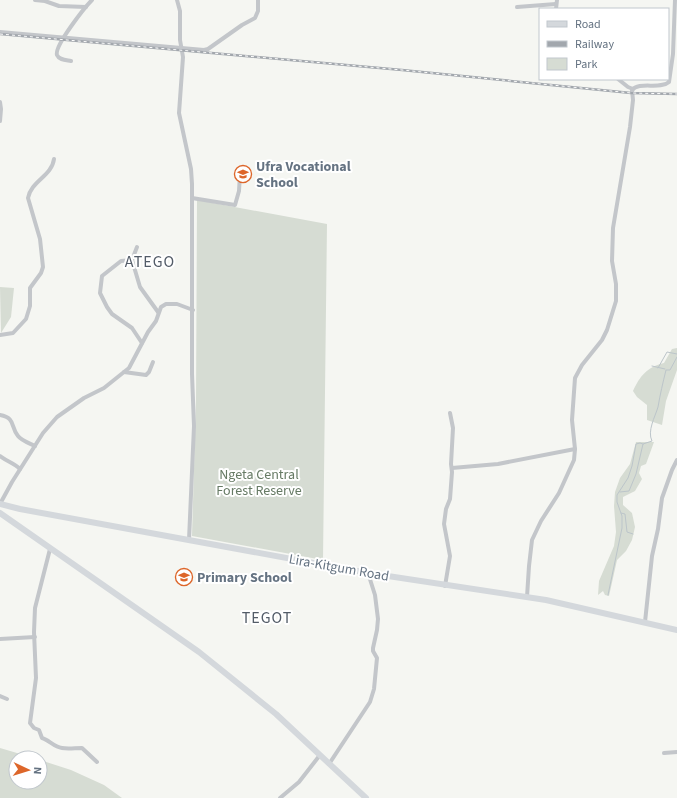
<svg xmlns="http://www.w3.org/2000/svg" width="677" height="798" font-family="'Source Sans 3',sans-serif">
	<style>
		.green { fill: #d6dcd3 }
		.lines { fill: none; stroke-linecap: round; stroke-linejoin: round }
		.stream { stroke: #bcc5ca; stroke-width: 1 }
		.street { stroke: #c3c6ca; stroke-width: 4 }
		.secondary { stroke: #d4d8dc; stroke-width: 6 }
		.primary { stroke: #d4d8dc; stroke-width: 6 }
		.rail-casing { stroke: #a2a7ad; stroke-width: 2.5 }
		.rail { stroke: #fff; stroke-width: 1; stroke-dasharray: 3; stroke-linecap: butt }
		.labels { text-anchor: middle; stroke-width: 4; stroke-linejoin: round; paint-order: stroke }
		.poi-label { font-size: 14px; font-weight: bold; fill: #657382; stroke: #fff; text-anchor: start }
		.park-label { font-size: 14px; fill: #667a64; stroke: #fff }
		.street-label { font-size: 14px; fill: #657382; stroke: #fff }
		.quarter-label { font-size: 16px; letter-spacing: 1px; fill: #535c68; stroke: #fff }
	</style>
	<rect width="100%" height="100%" fill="#f5f6f2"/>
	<g class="green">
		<path d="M 197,200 L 327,224 L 323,560 L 192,536 L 196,402 Z"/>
		<path d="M 0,287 L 14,288 L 11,317 L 1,333 Z"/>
		<path d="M 677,348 L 677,370 L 666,401 L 662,425 L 647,420 L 647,405 L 637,397 L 633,391 C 640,376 647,367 664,363 L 672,349 Z"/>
		<path d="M 636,442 L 654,442 L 646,464 L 641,466 L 639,473 L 642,479 L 635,491 L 623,497 L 623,505 L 632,513 L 635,527 L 632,540 L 626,551 L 617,560 L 609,596 L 605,595 L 603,591 L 598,595 L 599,581 L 614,546 L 616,532 L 614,506 L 615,492 L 620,478 L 630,464 Z"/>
		<path d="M 0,748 L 34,758 L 16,758 L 16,782 L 40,782 L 40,760 L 71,770 L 104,785 L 122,798 L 0,798 Z"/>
	</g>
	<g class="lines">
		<g class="stream">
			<path d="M 652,366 L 665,369"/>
			<path d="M 658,368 L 667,352 L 677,354"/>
			<path d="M 620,492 L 629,491 L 636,474 L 643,444 L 652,441 C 647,431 655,417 658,407 C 660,395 663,382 666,370 L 670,370 L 677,357"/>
			<path d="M 621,513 L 625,514 L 627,532 L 633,534"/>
			<path d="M 608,595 L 622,528 L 622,516 L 617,502 L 617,495 L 628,478 L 632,466 L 636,444 L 640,443 L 643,444"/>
		</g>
		<g class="street">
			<path d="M 35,0 L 45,1 L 59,6 L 86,7"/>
			<path d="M 177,0 L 180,11 L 180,40 L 183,57 L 179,113 L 191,169 L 192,184 L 192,374 L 194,426 L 189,540"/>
			<path d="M 517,7 L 556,4"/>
			<path d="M 556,9 L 557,0"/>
			<path d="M 0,32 L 204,50 L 208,49 L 242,25 L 255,18 L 258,11 L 258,0"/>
			<path d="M 71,61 C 66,60 59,60 57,55 C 54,46 85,7 92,0"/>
			<path d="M 618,79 L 628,87 L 633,89"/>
			<path d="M 0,102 L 1,109 L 0,121"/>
			<path d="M 192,198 L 235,205 L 239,191 L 240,174"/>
			<path d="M 137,247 L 132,260 L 140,287 L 158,312"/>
			<path d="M 132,260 L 121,261 L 102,276 L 100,293 L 107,307 L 112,314 L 132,328 L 142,343"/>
			<path d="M 0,335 L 13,333 L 26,319 L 30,306 L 30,288 L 41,273 L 43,267 L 40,239 L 28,198 C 31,181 52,176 54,159"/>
			<path d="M 124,372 L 146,375 L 149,372 L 153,362"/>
			<path d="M 0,415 C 16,418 10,426 18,436 C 22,441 29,443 35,446"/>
			<path d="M 0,456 C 6,461 14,463 20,469"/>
			<path d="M 452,468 L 498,464 L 575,449"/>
			<path d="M 0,504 L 12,482 L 43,433 L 57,417 L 84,398 L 104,388 L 129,368 L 148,332 L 156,321 L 161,307 L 166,304 L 177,304 L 193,310"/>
			<path d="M 50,549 L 35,608 L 34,632 L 36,678 L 30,723 L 34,728 L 39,730 L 42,738 C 49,740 54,747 62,748 C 68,749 75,748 82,748 L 97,762"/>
			<path d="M 445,586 L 450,556 L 444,524 L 446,509 L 450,499 L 452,472 L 451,464 L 453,428 L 450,413"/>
			<path d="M 527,597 L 529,566 L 532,540 L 541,521 L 559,493 L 574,460 L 575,449 L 572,420 L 575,378 L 582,365 L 602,340 L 607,330 L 616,301 L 616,284 L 612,261 L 613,228 L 630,127 L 633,100 L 632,90 C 639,81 660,90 669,82 L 673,54 L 675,0"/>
			<path d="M 645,622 L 652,556 L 658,529 L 662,498 L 672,470 L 677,460"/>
			<path d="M 0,639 L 35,637"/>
			<path d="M 0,696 L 7,699"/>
			<path d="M 664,753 L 677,752"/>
			<path d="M 329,764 L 370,702 L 374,689 L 377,658 L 373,651 L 373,648 L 377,630 L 378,619 L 375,595 L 368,573"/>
			<path d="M 280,798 L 299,782 L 320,755"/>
		</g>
		<path class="secondary" d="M 0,513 L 199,652 L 276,714 L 366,798"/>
		<path class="primary" d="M 0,504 L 20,509 L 368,573 L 546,600 L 677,630"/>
		<g class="rail-casing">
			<path id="rail" d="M 0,34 L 402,70 L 631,93 L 677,94"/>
		</g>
		<use href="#rail" class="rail"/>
	</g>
	<defs>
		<g id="school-ring" transform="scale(0.9)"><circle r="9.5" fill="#fff" stroke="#dd662a" stroke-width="1.5"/><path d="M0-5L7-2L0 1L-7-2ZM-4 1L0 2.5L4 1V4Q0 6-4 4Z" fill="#dd662a"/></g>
	</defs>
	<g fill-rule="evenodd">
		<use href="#school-ring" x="243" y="174"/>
		<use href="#school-ring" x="184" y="577"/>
	</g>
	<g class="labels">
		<g class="poi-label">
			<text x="256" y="171">Ufra Vocational<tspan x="256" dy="16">School</tspan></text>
			<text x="197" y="582">Primary School</text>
		</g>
		<g class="park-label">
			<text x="259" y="479">Ngeta Central<tspan x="259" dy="16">Forest Reserve</tspan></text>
		</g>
		<g class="street-label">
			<text transform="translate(339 567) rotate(10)" y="5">Lira-Kitgum Road</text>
		</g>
		<g class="quarter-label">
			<text x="150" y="267">ATEGO</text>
			<text x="267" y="623">TEGOT</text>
		</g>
	</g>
	<rect x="539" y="8" width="130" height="72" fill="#ffffff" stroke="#c1c7cd"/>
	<rect x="547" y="21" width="20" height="6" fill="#d4d8dc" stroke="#c1c7cd"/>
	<text x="575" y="28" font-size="12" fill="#657382">Road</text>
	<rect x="547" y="41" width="20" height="6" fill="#a2a7ad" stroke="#c1c7cd"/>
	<text x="575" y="48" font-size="12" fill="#657382">Railway</text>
	<rect x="547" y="58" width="20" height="12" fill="#d6dcd3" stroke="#c1c7cd"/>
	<text x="575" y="68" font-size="12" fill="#657382">Park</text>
	<g transform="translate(28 770) rotate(94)"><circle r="19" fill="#ffffff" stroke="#c1c7cd"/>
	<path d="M0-3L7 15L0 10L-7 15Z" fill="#dd662a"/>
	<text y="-6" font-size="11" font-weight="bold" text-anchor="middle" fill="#657382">N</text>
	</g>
</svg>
